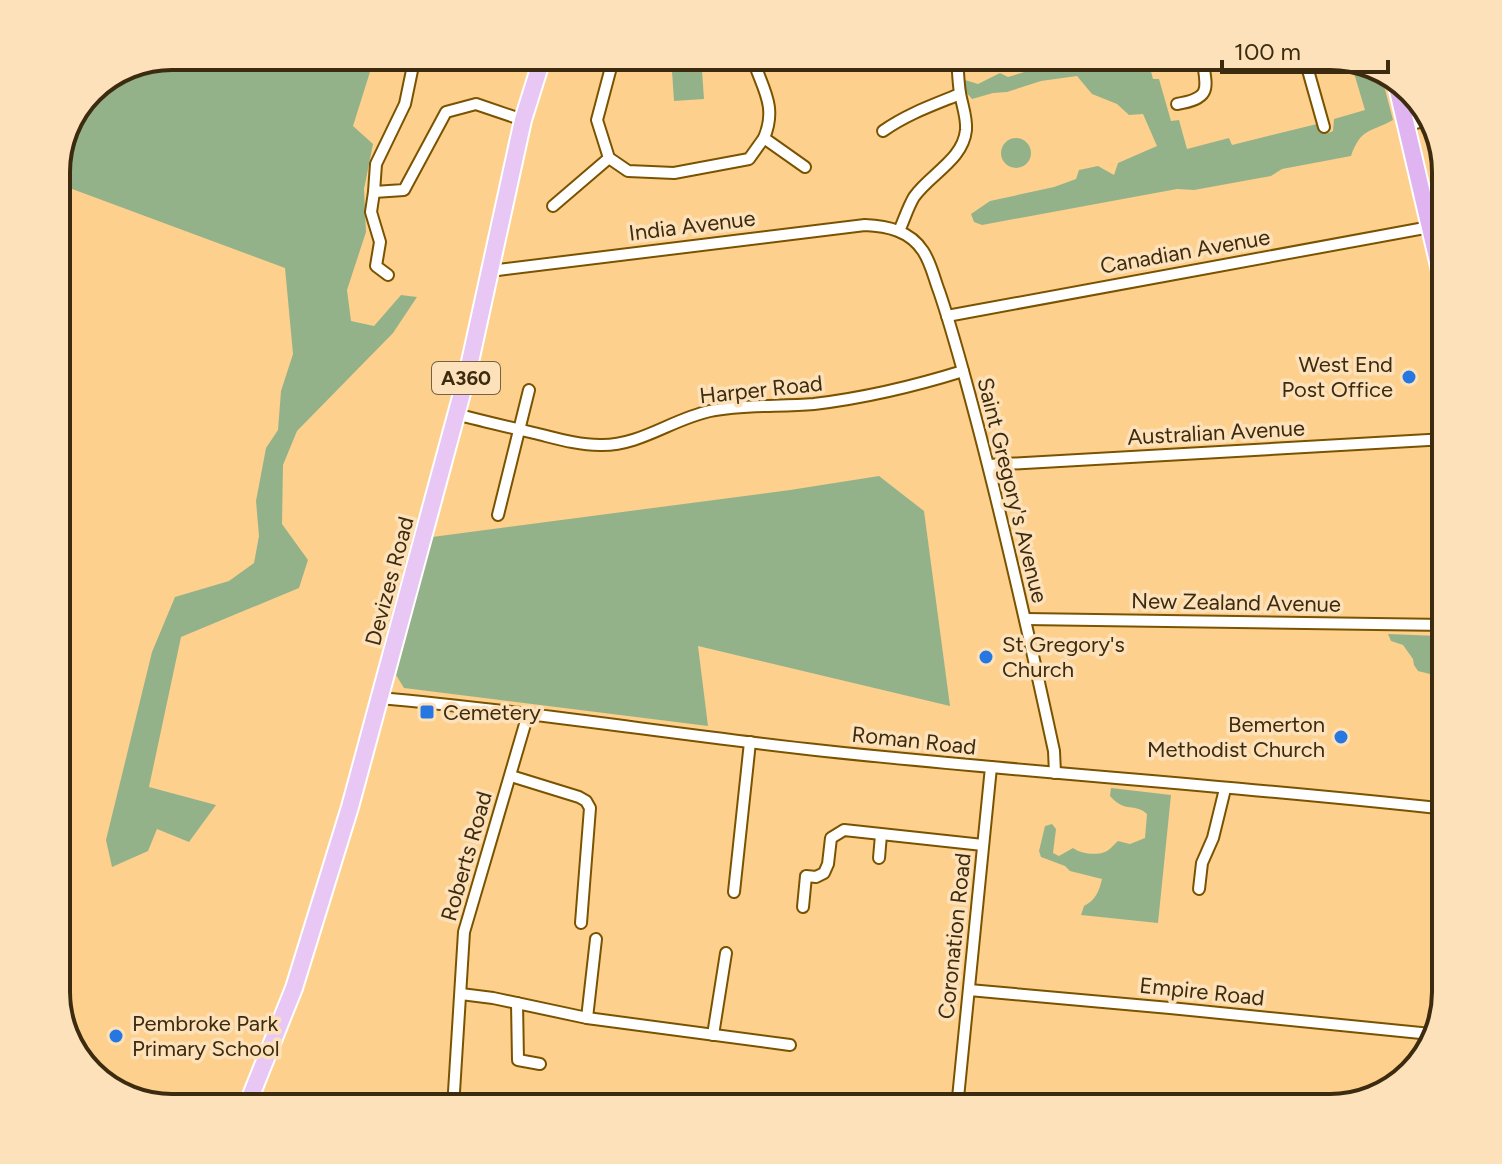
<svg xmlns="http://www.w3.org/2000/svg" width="1502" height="1164" font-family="Figtree,sans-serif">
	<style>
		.green { fill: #94b289 }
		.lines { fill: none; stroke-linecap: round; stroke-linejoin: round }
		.minor-casing { stroke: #7a5301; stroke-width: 14 }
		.primary-casing { stroke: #fff; stroke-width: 20 }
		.trunk-casing { stroke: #fff; stroke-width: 20 }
		.minor { stroke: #fff; stroke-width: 10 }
		.primary { stroke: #e8c7f4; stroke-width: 16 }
		.trunk { stroke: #e0b4f0; stroke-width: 16 }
		.poi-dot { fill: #2677e2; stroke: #fce1ba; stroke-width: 3 }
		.labels { text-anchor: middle; stroke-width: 7; stroke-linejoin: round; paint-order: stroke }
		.shield { fill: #fce1ba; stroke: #766242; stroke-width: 2 }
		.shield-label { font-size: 20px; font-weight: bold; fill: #3c2b0f }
		.street-label { font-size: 22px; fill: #3c2b0f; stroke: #fce1ba }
		.poi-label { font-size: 22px; fill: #3c2b0f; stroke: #fce1ba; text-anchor: start }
		.rim { fill: none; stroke: #3c2b0f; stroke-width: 4 }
	</style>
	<rect width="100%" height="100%" fill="#fdd18d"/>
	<g class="green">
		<path d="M 172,56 L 375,56 L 353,126 L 373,144 L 364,189 L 366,232 L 347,290 L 351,321 L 374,326 L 401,295 L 417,297 L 393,333 L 297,431 L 283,465 L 282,524 L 308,560 L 299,588 L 181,637 L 149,787 L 216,805 L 189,842 L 157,829 L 148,851 L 112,867 L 106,840 L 152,652 L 175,597 L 229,581 L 254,563 L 259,536 L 256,501 L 266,448 L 278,430 L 281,391 L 293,354 L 285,268 L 56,183 L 56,164 L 95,85 Z"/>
		<path d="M 671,56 L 701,56 L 704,99 L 674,101 Z"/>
		<path d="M 1034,56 L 1143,56 L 1144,62 L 1149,64 L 1153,79 L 1159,79 L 1171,121 L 1179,120 L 1187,149 L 1229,138 L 1232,145 L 1317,124 L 1319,131 L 1326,134 L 1333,131 L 1334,119 L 1365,110 L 1351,63 L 1381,74 L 1393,120 C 1369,133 1361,128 1351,156 L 1282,169 L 1271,176 L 1194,190 L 1177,189 L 982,225 L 974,222 L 971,214 L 990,201 L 1054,187 L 1076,179 L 1079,170 L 1098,166 L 1114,175 L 1118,163 L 1157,146 L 1143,114 L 1129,115 L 1117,104 L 1092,94 L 1077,76 L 1041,81 L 1007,92 L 993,93 L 972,99 L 965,91 L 965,80 L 978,84 L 1000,73 L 1008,77 L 1034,69 L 1036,64 Z"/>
		<circle cx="1016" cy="153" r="15"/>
		<path d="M 879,476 L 924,511 L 950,706 L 698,646 L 708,726 L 404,688 L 396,675 L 432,537 L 790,490 Z"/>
		<path d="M 1388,634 L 1439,636 L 1446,671 L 1430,674 L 1418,671 L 1414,665 L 1413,659 L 1403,645 L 1391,641 Z"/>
		<path d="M 1111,788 L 1171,795 L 1158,923 L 1081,915 L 1084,906 C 1096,900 1099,891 1102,879 L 1070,871 L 1065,866 L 1041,857 L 1039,851 L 1045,826 L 1052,824 L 1056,829 L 1053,853 L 1059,856 L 1073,848 C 1081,854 1098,856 1107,851 C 1112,848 1114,844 1118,841 L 1130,844 L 1145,838 L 1147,814 C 1134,802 1126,814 1110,796 Z"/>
	</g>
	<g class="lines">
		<g class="minor-casing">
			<g id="minor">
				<path d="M 415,56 L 405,104 L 376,164 L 374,192 L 404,190 L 446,112 L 476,104 L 523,120"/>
				<path d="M 614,56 L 597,120 L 609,158 L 628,171 L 674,173 L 749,159 L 764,138"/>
				<path d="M 752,56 C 761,87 778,105 764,138 L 805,167"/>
				<path d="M 1304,56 L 1324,127"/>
				<path d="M 1177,104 C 1214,98 1206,87 1202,56"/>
				<path d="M 1406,126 L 1432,118"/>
				<path d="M 883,131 C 907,114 933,105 960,94"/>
				<path d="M 374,192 L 371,212 L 380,242 L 376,266 L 388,275"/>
				<path d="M 553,206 L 609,158"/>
				<path d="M 899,231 C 904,220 908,207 914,197 C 930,174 963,160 966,130 C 967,117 962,105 960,93 C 958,81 958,68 957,56"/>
				<path d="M 490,271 L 865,225 C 888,226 910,231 923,251 C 931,263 934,278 939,291 C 949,320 957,349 965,378 C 999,501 1027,626 1054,751 L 1055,773"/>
				<path d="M 947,316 L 1430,227"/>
				<path d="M 456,414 C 482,421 508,427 534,433 C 555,438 577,445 600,445 C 640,446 672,419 710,411 C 744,404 779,407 814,404 C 864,398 915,386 963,371"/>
				<path d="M 989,465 L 1446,439"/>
				<path d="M 498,515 L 529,390"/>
				<path d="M 1025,619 L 1446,625"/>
				<path d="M 380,698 C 529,711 677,735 825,751 C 1032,773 1239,786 1446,809"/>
				<path d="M 511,776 L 579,797 L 586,801 L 590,808 L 581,923"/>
				<path d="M 879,858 L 881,835"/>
				<path d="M 1199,889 L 1202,863 L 1213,838 L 1225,789"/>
				<path d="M 734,892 L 750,742"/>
				<path d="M 803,907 L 806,876 L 816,877 L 824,873 L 828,864 L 831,838 L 844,830 L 983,845"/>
				<path d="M 969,990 L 1170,1008 L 1431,1034"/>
				<path d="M 461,994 L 493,998 L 587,1018 L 790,1045"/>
				<path d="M 517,1003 L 518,1060 L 540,1064"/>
				<path d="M 587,1018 L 596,939"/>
				<path d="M 713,1035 L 726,953"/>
				<path d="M 453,1108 L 464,932 L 528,714"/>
				<path d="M 957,1108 L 991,767"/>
			</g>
		</g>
		<g class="primary-casing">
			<path id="primary" d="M 246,1108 L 294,988 L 350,807 L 468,371 L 523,120 L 543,56"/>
		</g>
		<g class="trunk-casing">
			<path id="trunk" d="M 1395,78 L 1446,296"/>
		</g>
		<use href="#minor" class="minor"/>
		<use href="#primary" class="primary"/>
		<use href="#trunk" class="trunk"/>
	</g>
	<g class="poi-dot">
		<circle cx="1409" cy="377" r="8"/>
		<circle cx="986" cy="657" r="8"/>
		<rect x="419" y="704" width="16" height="16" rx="4"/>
		<circle cx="1341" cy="737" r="8"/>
		<circle cx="116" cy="1036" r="8"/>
	</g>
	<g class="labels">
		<rect class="shield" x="432" y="362" width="68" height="32" rx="6"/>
		<g class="shield-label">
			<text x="466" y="385">A360</text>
		</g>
		<g class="street-label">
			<text transform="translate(692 225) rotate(-7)" y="8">India Avenue</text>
			<text transform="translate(1185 251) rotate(-10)" y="8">Canadian Avenue</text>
			<text transform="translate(761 389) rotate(-6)" y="8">Harper Road</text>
			<text transform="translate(1216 432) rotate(-3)" y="8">Australian Avenue</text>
			<text transform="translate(1013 490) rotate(76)" y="8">Saint Gregory's Avenue</text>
			<text transform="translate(389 581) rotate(-75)" y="8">Devizes Road</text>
			<text transform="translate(1236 602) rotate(1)" y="8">New Zealand Avenue</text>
			<text transform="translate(914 740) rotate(6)" y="8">Roman Road</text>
			<text transform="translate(466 856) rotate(-74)" y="8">Roberts Road</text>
			<text transform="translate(954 936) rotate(-84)" y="8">Coronation Road</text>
			<text transform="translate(1202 991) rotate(6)" y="8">Empire Road</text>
		</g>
		<g class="poi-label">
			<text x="1393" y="372" text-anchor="end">West End<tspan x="1393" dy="25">Post Office</tspan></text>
			<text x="1002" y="652">St Gregory's<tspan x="1002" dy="25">Church</tspan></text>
			<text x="443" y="720">Cemetery</text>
			<text x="1325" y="732" text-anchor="end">Bemerton<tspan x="1325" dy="25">Methodist Church</tspan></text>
			<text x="132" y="1031">Pembroke Park<tspan x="132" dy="25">Primary School</tspan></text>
		</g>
	</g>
	<path d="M0 0H1502V1164H0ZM172 70H1330A102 102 0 0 1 1432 172V992A102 102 0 0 1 1330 1094H172A102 102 0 0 1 70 992V172A102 102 0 0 1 172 70Z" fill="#fce1ba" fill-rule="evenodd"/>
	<path class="rim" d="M172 70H1330A102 102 0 0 1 1432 172V992A102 102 0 0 1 1330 1094H172A102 102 0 0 1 70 992V172A102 102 0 0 1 172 70Z"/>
	<path d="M1222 60v12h166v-12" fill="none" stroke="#3c2b0f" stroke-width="4"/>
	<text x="1234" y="60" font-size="24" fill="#3c2b0f" stroke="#fce1ba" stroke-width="6" paint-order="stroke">100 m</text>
</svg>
